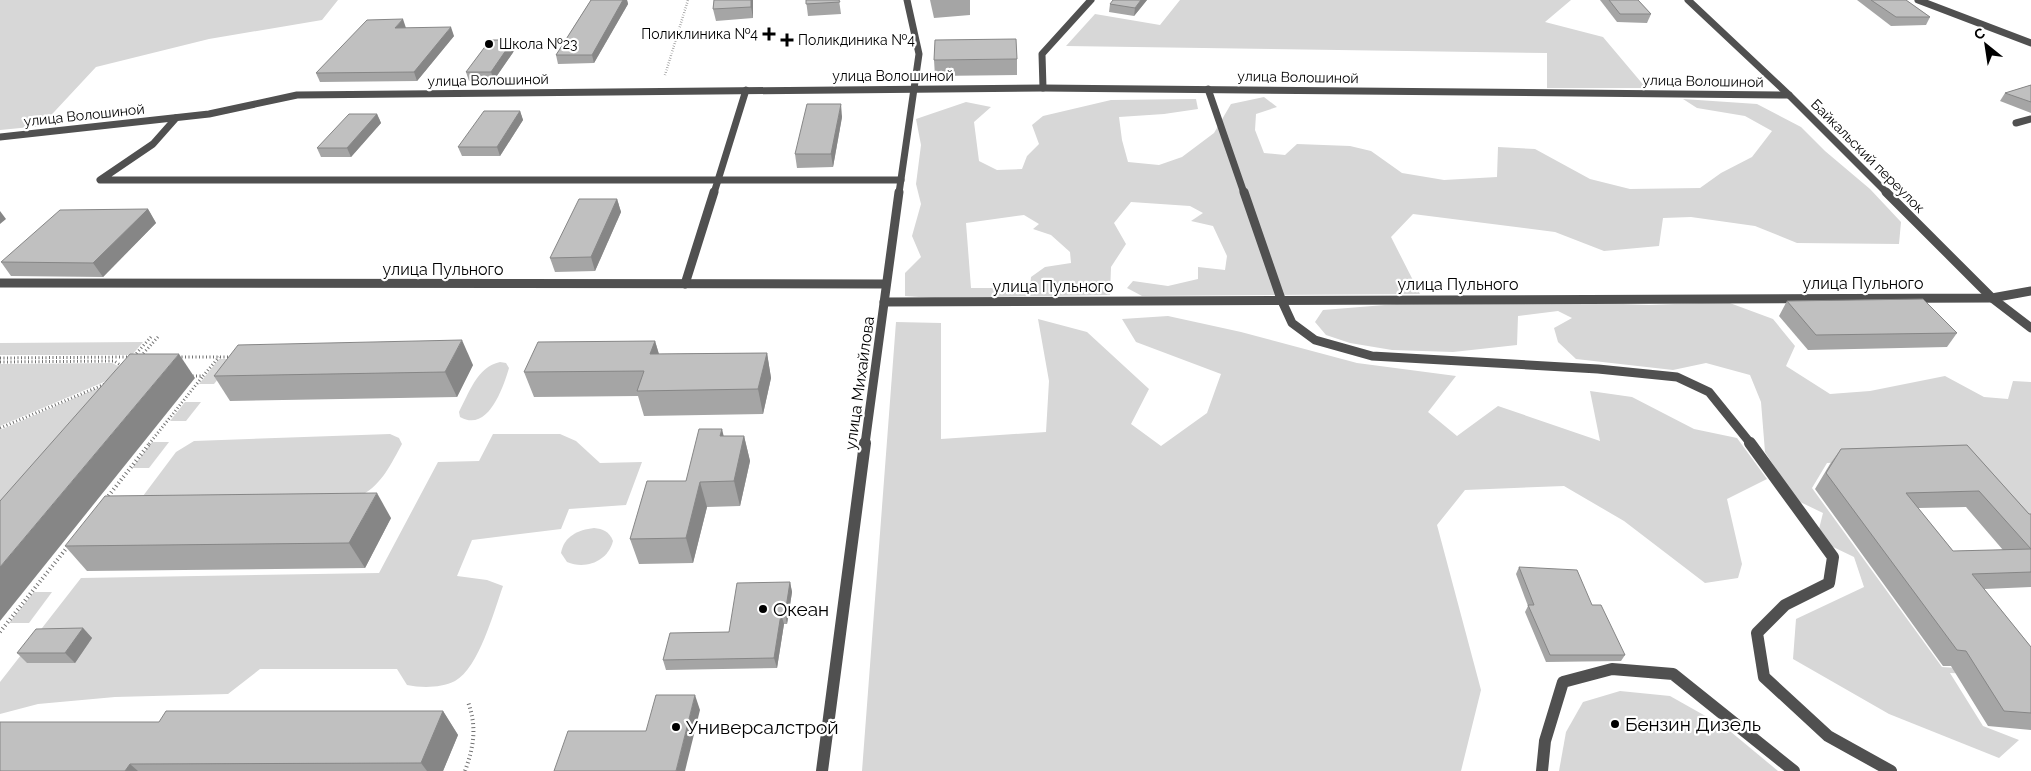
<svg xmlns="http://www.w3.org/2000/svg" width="2031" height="771" font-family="Raleway,sans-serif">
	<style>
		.green { fill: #d7d7d7; fill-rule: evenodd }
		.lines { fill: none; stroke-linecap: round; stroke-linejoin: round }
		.path-far2 { stroke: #727272; stroke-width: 2.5; stroke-dasharray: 0.5 2; stroke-linecap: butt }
		.path-far1 { stroke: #727272; stroke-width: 3; stroke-dasharray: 1 2.5; stroke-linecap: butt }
		.path { stroke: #727272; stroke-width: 4; stroke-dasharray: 1 3; stroke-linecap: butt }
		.service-far1 { stroke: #505050; stroke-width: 9 }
		.service { stroke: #505050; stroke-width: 12 }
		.minor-far1 { stroke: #505050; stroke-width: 7 }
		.minor { stroke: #505050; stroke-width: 9 }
		.tertiary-far2 { stroke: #505050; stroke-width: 7 }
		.tertiary-far1 { stroke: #505050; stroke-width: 9 }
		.tertiary { stroke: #505050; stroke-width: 12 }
		.wall { fill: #a5a5a5; fill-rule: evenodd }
		.shaded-wall { fill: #868686 }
		.building { fill: #c0c0c0; stroke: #868686; fill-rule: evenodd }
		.poi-dot { fill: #000; stroke: #fff; stroke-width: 2 }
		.labels { text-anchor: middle; stroke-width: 4.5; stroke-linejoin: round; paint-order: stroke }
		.far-poi-label { font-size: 14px; fill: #000; stroke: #fff; text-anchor: start }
		.far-street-label { font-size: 14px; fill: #000; stroke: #fff }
		.street-label { font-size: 16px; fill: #000; stroke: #fff }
		.near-poi-label { font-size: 19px; fill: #000; stroke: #fff; text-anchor: start }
	</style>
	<rect width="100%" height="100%" fill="#fff"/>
	<g class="green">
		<path d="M 0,0 L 338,0 L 322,20 L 209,39 L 96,67 L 41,126 L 0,130 Z"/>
		<path d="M 1180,0 L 1571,0 L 1545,22 L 1603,37 L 1646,88 L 1547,88 L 1547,53 L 1066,46 L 1095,14 L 1160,25 Z"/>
		<path d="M 1264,97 L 1277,107 L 1256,114 L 1255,130 L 1264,153 L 1285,155 L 1297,144 L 1350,146 L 1371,151 L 1402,173 L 1444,180 L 1497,177 L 1498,147 L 1535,149 L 1590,179 L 1630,189 L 1700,188 L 1721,173 L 1752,157 L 1772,131 L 1745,116 L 1697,108 L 1683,99 L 1757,104 L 1801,127 L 1825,151 L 1870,189 L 1901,222 L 1899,244 L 1797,243 L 1755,226 L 1691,217 L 1663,218 L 1659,246 L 1604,251 L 1555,232 L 1413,214 L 1391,237 L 1420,294 L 1142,296 L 1127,288 L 1133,281 L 1168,286 L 1198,279 L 1198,267 L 1225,270 L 1227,256 L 1213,226 L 1191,221 L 1203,213 L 1190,206 L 1131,202 L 1114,223 L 1126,244 L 1111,267 L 1110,295 L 933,298 L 905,296 L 905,273 L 921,257 L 912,236 L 921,204 L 916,184 L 921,145 L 916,119 L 966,102 L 991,107 L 974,122 L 979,161 L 997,170 L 1022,169 L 1027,156 L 1039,144 L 1032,125 L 1043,116 L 1111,100 L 1196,99 L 1198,109 L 1164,114 L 1119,117 L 1122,140 L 1128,162 L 1159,165 L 1182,157 L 1214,133 L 1231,104 ZM 1024,215 L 1039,224 L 1033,229 L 1051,235 L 1070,252 L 1071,263 L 1045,267 L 1031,277 L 1030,288 L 971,288 L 966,223 Z"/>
		<path d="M 1514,300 L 1649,305 L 1727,302 L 1773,319 L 1795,346 L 1786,366 L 1830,394 L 1870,391 L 1945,376 L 1984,397 L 2008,399 L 2013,381 L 2031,382 L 2031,533 L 1955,459 L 1827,463 L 1812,488 L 1942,667 L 1974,669 L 1976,674 L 1950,673 L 1983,726 L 2019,740 L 1999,758 L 1889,714 L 1793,659 L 1796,619 L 1864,587 L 1854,557 L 1829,545 L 1819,529 L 1823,513 L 1796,500 L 1765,452 L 1761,402 L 1750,375 L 1706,363 L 1673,370 L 1576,359 L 1558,342 L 1554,328 L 1572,318 L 1558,311 L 1518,316 L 1517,345 L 1453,352 L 1392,350 L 1350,343 L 1326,335 L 1315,322 L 1323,310 L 1422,302 Z"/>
		<path d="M 1168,316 L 1241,332 L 1357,363 L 1456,376 L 1428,412 L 1457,436 L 1498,406 L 1600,441 L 1590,391 L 1632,397 L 1694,429 L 1737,438 L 1767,479 L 1727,499 L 1742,564 L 1738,578 L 1705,583 L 1624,521 L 1564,486 L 1465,490 L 1437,525 L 1481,690 L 1461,771 L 862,771 L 896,322 L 941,323 L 941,439 L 1046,432 L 1049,381 L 1038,319 L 1087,332 L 1149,389 L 1131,424 L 1161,446 L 1207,413 L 1221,374 L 1136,342 L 1122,319 Z"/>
		<path d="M 143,342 L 132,355 L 0,355 L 0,343 Z"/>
		<path d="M 219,359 L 234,359 L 214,384 L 199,384 Z"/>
		<path d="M 500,362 L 506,363 L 509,368 C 503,388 488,433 460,417 L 459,412 C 469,393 477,367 500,362 Z"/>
		<path d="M 112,363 L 118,366 L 118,369 L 111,379 L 0,426 L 0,364 Z"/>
		<path d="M 105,385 L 0,504 L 0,430 Z"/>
		<path d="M 185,402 L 201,402 L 186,421 L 170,421 Z"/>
		<path d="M 390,434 L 399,438 L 402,444 C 391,464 382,484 362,495 L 143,496 L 176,452 L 194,441 Z"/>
		<path d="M 493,434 L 560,434 L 576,441 L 600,463 L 642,462 L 626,505 L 569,509 L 561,529 L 472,540 L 457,576 L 487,580 L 503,586 C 494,611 479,668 455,681 C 441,688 422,688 407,685 L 397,669 L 260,669 L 228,694 L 115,697 L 38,704 L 0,714 L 0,682 L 81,578 L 379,573 L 438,462 L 479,461 Z"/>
		<path d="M 152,442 L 169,442 L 149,468 L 132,468 Z"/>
		<path d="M 594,528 C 603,529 609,531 613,541 C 608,561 586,570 567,562 L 561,553 C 564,536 578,530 594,528 Z"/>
		<path d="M 34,592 L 52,592 L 29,623 L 9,623 Z"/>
		<path d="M 1620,691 L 1670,696 L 1725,727 L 1778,771 L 1559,771 L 1566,732 L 1583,702 Z"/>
	</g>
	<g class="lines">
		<path class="path-far2" d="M 665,75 L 688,0"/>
		<g class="path-far1">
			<path d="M 134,356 L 151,337"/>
			<path d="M 141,356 L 158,337"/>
			<path d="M 178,357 L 232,357"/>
			<path d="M 0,358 L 129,357"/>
			<path d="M 0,362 L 114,361 L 122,366"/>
			<path d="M 189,376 L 203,376 L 219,357"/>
			<path d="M 0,428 L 105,384"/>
			<path d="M 149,444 L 203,376"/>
		</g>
		<g class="path">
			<path d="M 106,499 L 150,443"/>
			<path d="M 0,632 L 69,545"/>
			<path d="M 465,771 C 474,746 477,727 468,702"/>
		</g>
		<path class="service-far1" d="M 1281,299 L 1292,323 L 1315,340 L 1372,356 L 1598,369 L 1677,377 L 1709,392 L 1751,444"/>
		<g class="service">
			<path d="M 1750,443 L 1833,557 L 1829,583 L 1785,605 L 1757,633 L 1764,677 L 1828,736 L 1891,771"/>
			<path d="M 1542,771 L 1545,741 L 1563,682 L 1612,669 L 1673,674 L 1794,771"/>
		</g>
		<g class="minor-far1">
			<path d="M 1688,0 L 1789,95 L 1887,193"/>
			<path d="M 1918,0 L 2031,43"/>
			<path d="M 1043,88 L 1042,54 L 1091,0"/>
			<path d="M 1208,89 L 1244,193"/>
			<path d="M 176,118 L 153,144 L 100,180 L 901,180"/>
			<path d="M 2016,123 L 2031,119"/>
			<path d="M 0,137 L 209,114 L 297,95 L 1043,88 L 1789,95"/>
			<path d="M 714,193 L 746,90"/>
		</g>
		<g class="minor">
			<path d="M 1244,192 L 1281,299"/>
			<path d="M 1886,192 L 1992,298 L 2031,328"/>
			<path d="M 0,283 L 886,284"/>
			<path d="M 685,284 L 714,192"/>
			<path d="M 884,302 L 1992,298 L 2031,291"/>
		</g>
		<path class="tertiary-far2" d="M 899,193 L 919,54 L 907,0"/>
		<path class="tertiary-far1" d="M 865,444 L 899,192"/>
		<path class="tertiary" d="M 822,771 L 865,443"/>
	</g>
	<g class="wall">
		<path d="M 591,0 L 627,0 L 628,4 L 594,63 L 558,64 L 556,55 Z"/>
		<path d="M 714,0 L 753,0 L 753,18 L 716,21 L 713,9 Z"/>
		<path d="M 806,0 L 839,0 L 841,14 L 808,16 Z"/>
		<path d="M 930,0 L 970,0 L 970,15 L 934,18 Z"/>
		<path d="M 1147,0 L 1134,16 L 1109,12 L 1110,4 Z"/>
		<path d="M 1600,0 L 1638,0 L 1651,14 L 1647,23 L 1617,22 Z"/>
		<path d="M 1857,0 L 1906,0 L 1930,17 L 1926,25 L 1891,26 Z"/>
		<path d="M 406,28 L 454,36 L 417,81 L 320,82 L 316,73 Z"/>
		<path d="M 513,40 L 516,48 L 494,80 L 469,81 L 466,72 Z"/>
		<path d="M 1017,59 L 1017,75 L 935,76 L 934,60 Z"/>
		<path d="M 2031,85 L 2031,113 L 2000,101 L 2005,93 Z"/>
		<path d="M 520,111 L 523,120 L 500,156 L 462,156 L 458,147 Z"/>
		<path d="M 377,114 L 381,123 L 351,157 L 321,157 L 317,148 Z"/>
		<path d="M 842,117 L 833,167 L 797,168 L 795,154 Z"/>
		<path d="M 617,199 L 621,212 L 595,271 L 555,272 L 550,258 Z"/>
		<path d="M 148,209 L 156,223 L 103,277 L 11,276 L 1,262 Z"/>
		<path d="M 1787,301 L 1957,333 L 1947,347 L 1808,350 L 1779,316 Z"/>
		<path d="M 655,341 L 659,354 L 767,353 L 771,378 L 763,414 L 644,416 L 638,396 L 534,397 L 524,372 Z"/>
		<path d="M 473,365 L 457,397 L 230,401 L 214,376 Z"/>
		<path d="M 744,436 L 750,461 L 740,506 L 707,507 L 693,563 L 639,564 L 630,539 L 686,481 Z"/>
		<path d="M 1967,445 L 2029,514 L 2031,514 L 2031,587 L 1984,589 L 2031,647 L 2031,730 L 1988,726 L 1951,666 L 1943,666 L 1815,489 L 1830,464 L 1841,449 ZM 1966,507 L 2003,550 L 1953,551 L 1918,508 Z"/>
		<path d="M 391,518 L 365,568 L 87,571 L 65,546 Z"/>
		<path d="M 1519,567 L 1592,605 L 1625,655 L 1621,661 L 1546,662 L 1525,612 L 1528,606 L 1516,574 Z"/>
		<path d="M 790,582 L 792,592 L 787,624 L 784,624 L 777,668 L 666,670 L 663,660 L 729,632 Z"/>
		<path d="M 83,628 L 92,638 L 75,663 L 27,663 L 17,653 Z"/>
		<path d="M 443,711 L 458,735 L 443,771 L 0,771 Z"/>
	</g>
	<g class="shaded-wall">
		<path d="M 623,0 L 627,0 L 628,4 L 594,63 L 592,55 Z"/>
		<path d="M 751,0 L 753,0 L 753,18 L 751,7 Z"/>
		<path d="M 1141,0 L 1147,0 L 1134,16 L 1135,8 Z"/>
		<path d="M 403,19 L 406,28 L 395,28 Z"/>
		<path d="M 451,27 L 454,36 L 417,81 L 414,72 Z"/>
		<path d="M 513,40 L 516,48 L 494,80 L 491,72 Z"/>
		<path d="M 841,104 L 842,117 L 833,167 L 831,154 Z"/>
		<path d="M 520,111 L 523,120 L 500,156 L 497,147 Z"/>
		<path d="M 377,114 L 381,123 L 351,157 L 347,148 Z"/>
		<path d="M 617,199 L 621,212 L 595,271 L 591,257 Z"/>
		<path d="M 148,209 L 156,223 L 103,277 L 93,263 Z"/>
		<path d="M 0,211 L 6,219 L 0,224 Z"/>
		<path d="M 462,340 L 473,365 L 457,397 L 445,372 Z"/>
		<path d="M 655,341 L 662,365 L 650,354 Z"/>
		<path d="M 767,353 L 771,378 L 763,414 L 758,389 Z"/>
		<path d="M 179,354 L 195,378 L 0,621 L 0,567 Z"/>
		<path d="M 722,429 L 728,454 L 720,436 Z"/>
		<path d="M 744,436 L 750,461 L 740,506 L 734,481 Z"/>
		<path d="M 700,482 L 707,507 L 693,563 L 686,538 Z"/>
		<path d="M 377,493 L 391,518 L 365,568 L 349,543 Z"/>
		<path d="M 790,582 L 792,592 L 787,624 L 785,614 Z"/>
		<path d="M 781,614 L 784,624 L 777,668 L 774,658 Z"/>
		<path d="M 83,628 L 92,638 L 75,663 L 65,653 Z"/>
		<path d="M 695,695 L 700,710 L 685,771 L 676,771 Z"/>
		<path d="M 443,711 L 458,735 L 443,771 L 427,771 L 421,763 Z"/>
		<path d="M 130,764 L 138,771 L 125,771 Z"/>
	</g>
	<g class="building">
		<path d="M 591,0 L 623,0 L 592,55 L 556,55 Z"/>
		<path d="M 714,0 L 751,0 L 751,7 L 713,9 Z"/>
		<path d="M 806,0 L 839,0 L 840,2 L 806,4 Z"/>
		<path d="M 1113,0 L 1141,0 L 1135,8 L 1110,4 Z"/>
		<path d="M 1609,0 L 1638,0 L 1651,14 L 1620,14 Z"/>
		<path d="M 1871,0 L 1906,0 L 1930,17 L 1896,17 Z"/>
		<path d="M 403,19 L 395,28 L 451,27 L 414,72 L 316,73 L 367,20 Z"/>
		<path d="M 1016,39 L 1017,59 L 934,60 L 935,40 Z"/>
		<path d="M 490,40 L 513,40 L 491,72 L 466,72 Z"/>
		<path d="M 2031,85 L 2031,102 L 2005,93 Z"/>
		<path d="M 807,104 L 841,104 L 831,154 L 795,154 Z"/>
		<path d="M 484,111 L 520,111 L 497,147 L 458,147 Z"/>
		<path d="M 349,114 L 377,114 L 347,148 L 317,148 Z"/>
		<path d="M 579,199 L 617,199 L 591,257 L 550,258 Z"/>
		<path d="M 148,209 L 93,263 L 1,262 L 60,210 Z"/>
		<path d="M 1923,299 L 1957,333 L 1816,335 L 1787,301 Z"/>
		<path d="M 462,340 L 445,372 L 214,376 L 238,345 Z"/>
		<path d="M 655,341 L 650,354 L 767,353 L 758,389 L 637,391 L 644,371 L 524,372 L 538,342 Z"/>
		<path d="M 130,354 L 179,354 L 0,567 L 0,501 Z"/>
		<path d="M 699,429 L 722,429 L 720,436 L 744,436 L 734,481 L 700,482 L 686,538 L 630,539 L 647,481 L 686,481 Z"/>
		<path d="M 1967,445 L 2029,514 L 2031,514 L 2031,572 L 1972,574 L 2031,647 L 2031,713 L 2004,711 L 1966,651 L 1957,650 L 1826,473 L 1841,449 ZM 1979,491 L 2031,549 L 1953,551 L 1906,493 Z"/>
		<path d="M 377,493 L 349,543 L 65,546 L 105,496 Z"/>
		<path d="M 1519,567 L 1577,570 L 1592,605 L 1601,605 L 1625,655 L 1550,655 L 1528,605 L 1534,605 Z"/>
		<path d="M 790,582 L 785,614 L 781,614 L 774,658 L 663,660 L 670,633 L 729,632 L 737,583 Z"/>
		<path d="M 83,628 L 65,653 L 17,653 L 36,629 Z"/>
		<path d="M 656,695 L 695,695 L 676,771 L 554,771 L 568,731 L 646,731 Z"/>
		<path d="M 166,711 L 443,711 L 421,763 L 130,764 L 125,771 L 0,771 L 0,722 L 159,722 Z"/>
	</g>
	<g class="poi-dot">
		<path d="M766.5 26.5h5v5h5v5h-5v5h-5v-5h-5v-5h5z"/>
		<path d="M784.5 32.5h5v5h5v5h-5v5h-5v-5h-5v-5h5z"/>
		<circle cx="489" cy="44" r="5"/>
		<circle cx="763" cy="609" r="5"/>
		<circle cx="1615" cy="724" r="5"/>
		<circle cx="676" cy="727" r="5"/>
	</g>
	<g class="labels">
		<g class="far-poi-label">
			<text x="758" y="39" text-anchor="end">Поликлиника №4</text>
			<text x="798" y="45">Поликдиника №4</text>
			<text x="499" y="49">Школа №23</text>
		</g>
		<g class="far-street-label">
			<text x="893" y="81">улица Волошиной</text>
			<text transform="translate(1298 77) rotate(1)" y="5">улица Волошиной</text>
			<text transform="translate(488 80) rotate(-1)" y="5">улица Волошиной</text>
			<text transform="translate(1703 81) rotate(1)" y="5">улица Волошиной</text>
			<text transform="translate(84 115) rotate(-6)" y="5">улица Волошиной</text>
			<text transform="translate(1868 156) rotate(45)" y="5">Байкальский переулок</text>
		</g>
		<g class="street-label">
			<text x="443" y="275">улица Пульного</text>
			<text x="1863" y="289">улица Пульного</text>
			<text x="1458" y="290">улица Пульного</text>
			<text x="1053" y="292">улица Пульного</text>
			<text transform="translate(859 383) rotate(-82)" y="6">улица Михайлова</text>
		</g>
		<g class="near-poi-label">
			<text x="773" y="616">Океан</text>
			<text x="1625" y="731">Бензин Дизель</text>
			<text x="686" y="734">Универсалстрой</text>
		</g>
	</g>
	<g transform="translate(1986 45) rotate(330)" stroke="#ffffff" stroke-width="4" paint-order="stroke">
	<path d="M0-4L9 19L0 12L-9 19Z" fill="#000000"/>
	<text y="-8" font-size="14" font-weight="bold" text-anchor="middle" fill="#000000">С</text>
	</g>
</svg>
